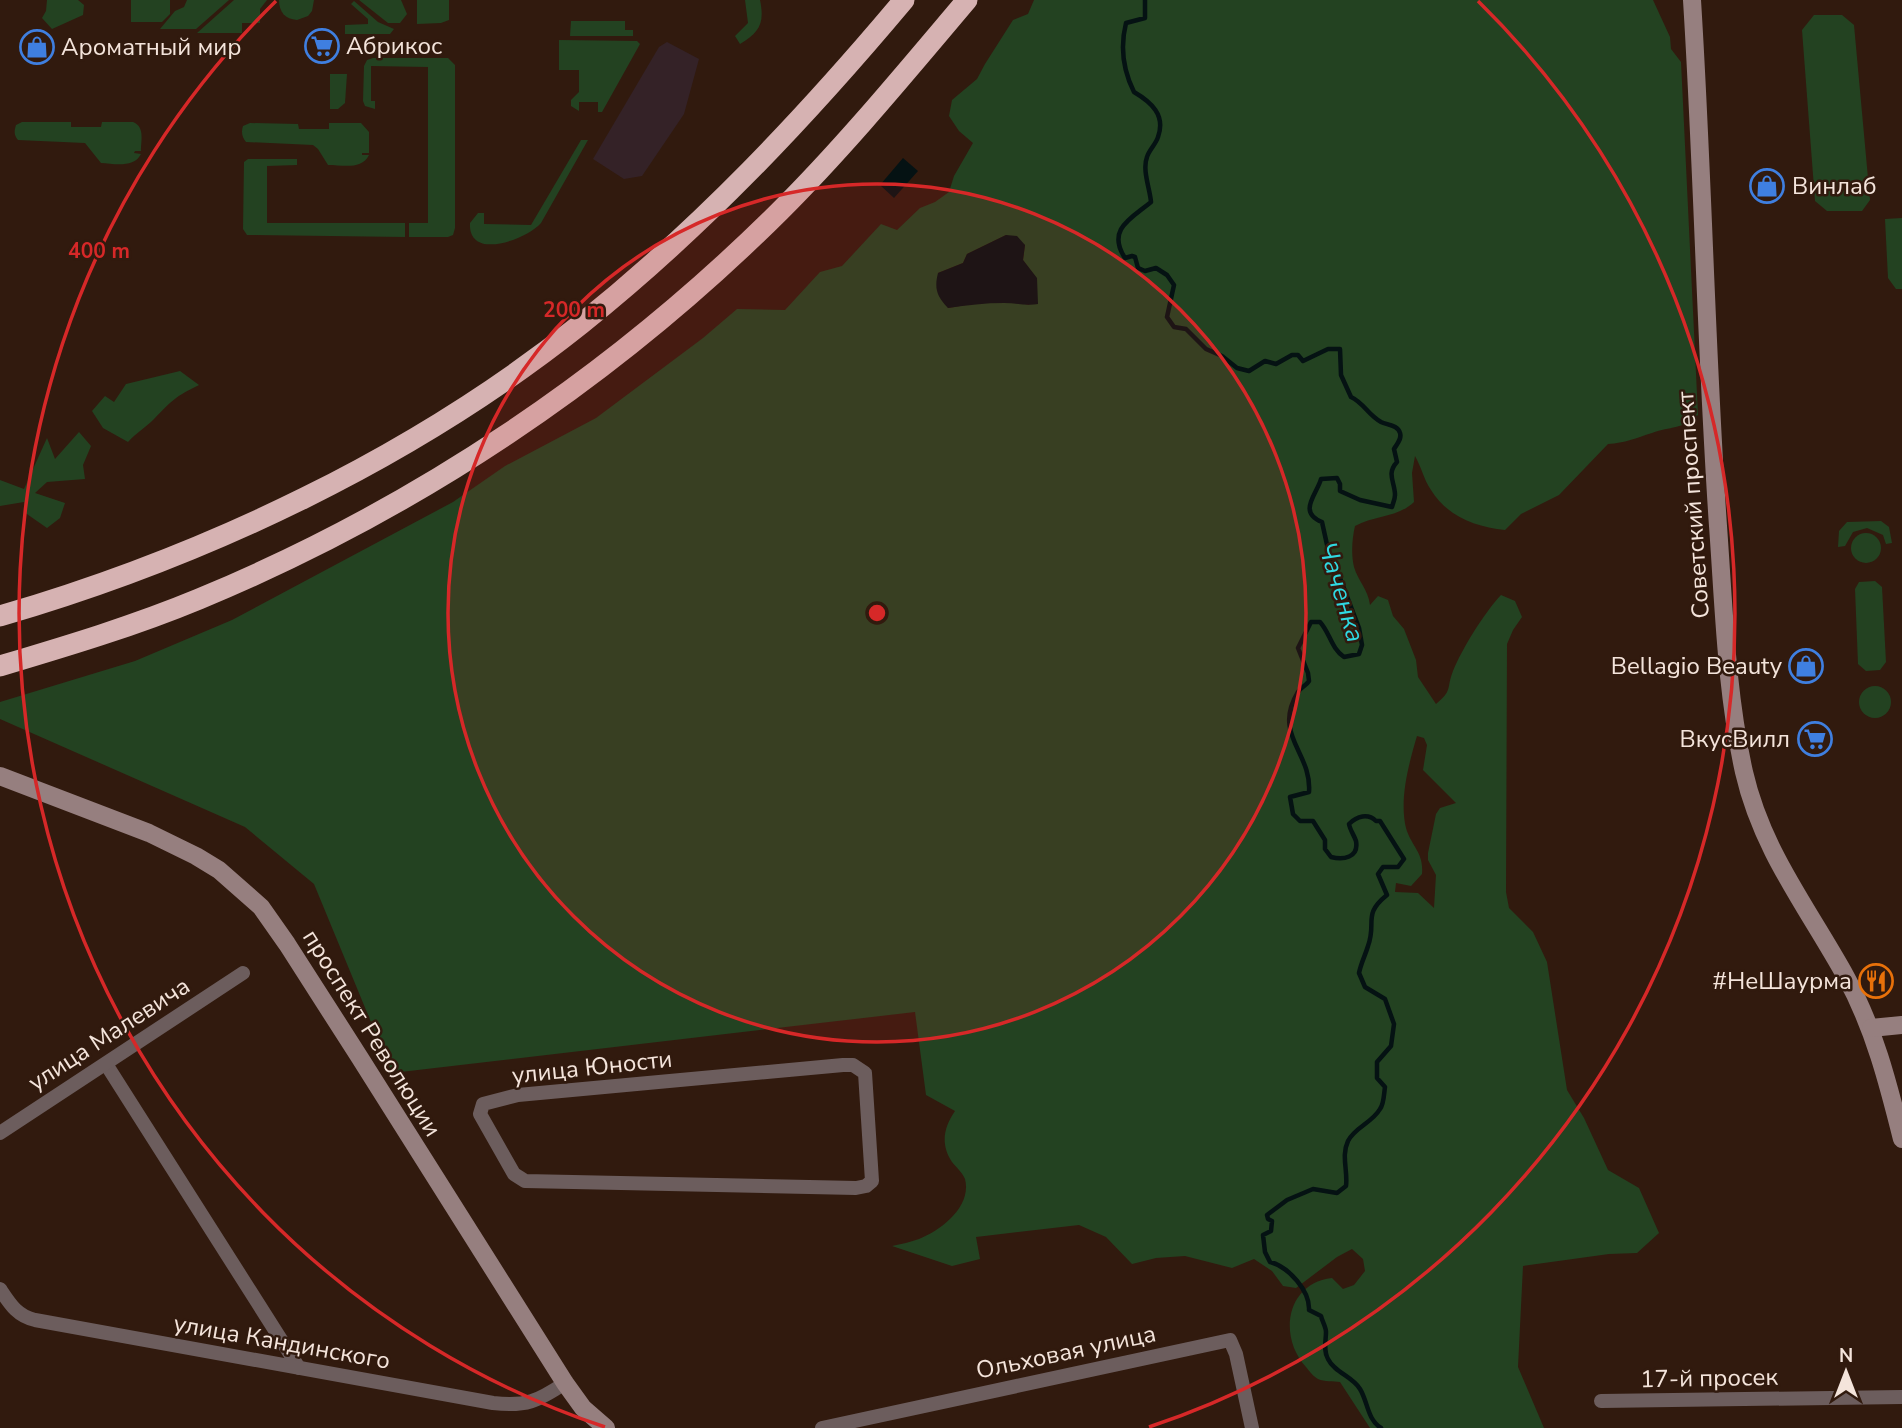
<svg xmlns="http://www.w3.org/2000/svg" width="1902" height="1428" font-family="'Nunito Sans',sans-serif">
	<style>
		.industrial { fill: #342227 }
		.green { fill: #234221; fill-rule: evenodd }
		.water { fill: #051213 }
		.lines { fill: none; stroke-linecap: round; stroke-linejoin: round }
		.stream { stroke: #051213; stroke-width: 4.5 }
		.street { stroke: #6c5d5d; stroke-width: 14 }
		.secondary { stroke: #967f7f; stroke-width: 18 }
		.highway { stroke: #d6b2b2; stroke-width: 21 }
		.ring { fill: none; stroke: #d62828; stroke-width: 3.5 }
		.labels { text-anchor: middle; stroke-width: 5; stroke-linejoin: round; paint-order: stroke }
		.poi-label { font-size: 24px; fill: #f4e4db; stroke: #311a0e; text-anchor: start }
		.street-label { font-size: 24px; fill: #f4e4db; stroke: #311a0e }
		.water-label { font-size: 26px; font-style: italic; fill: #2fd8e0; stroke: #311a0e }
		.centre { fill: #d62828; stroke: #311a0e; stroke-width: 3.5 }
		.ring-label { font-size: 21px; text-anchor: middle; font-weight: bold; fill: #d62828; stroke: #311a0e; stroke-width: 5; stroke-linejoin: round; paint-order: stroke }
	</style>
	<rect width="100%" height="100%" fill="#311a0e"/>
	<path class="industrial" d="M 667,42 L 699,59 L 684,114 L 642,176 L 624,179 L 593,159 L 659,47 Z"/>
	<g class="green">
		<path d="M 47,0 L 78,0 L 84,5 L 83,15 L 52,29 L 42,18 L 46,11 Z"/>
		<path d="M 131,0 L 170,0 L 170,14 L 162,22 L 131,22 Z"/>
		<path d="M 187,0 L 229,0 L 196,29 L 160,29 L 175,11 L 184,7 Z"/>
		<path d="M 234,0 L 267,0 L 260,9 L 260,23 L 242,23 L 242,33 L 197,33 Z"/>
		<path d="M 279,0 L 314,0 L 312,11 L 308,16 L 297,20 C 285,19 279,12 279,0 Z"/>
		<path d="M 359,0 L 401,0 L 407,14 L 400,23 L 388,23 Z"/>
		<path d="M 417,0 L 449,0 L 449,20 L 441,23 L 417,24 Z"/>
		<path d="M 745,0 L 760,0 C 765,24 759,32 740,44 L 735,36 L 748,23 Z"/>
		<path d="M 1034,0 L 1653,0 L 1670,37 L 1671,49 L 1681,62 L 1698,415 C 1681,430 1671,426 1652,433 C 1636,438 1625,443 1608,444 L 1559,495 L 1521,514 L 1505,530 C 1475,527 1447,516 1431,490 C 1424,480 1421,466 1415,456 L 1412,473 L 1414,502 C 1397,518 1375,515 1355,526 C 1352,539 1351,554 1354,567 C 1358,581 1368,589 1370,605 L 1378,596 L 1388,600 L 1393,616 L 1404,629 L 1416,660 L 1418,677 L 1436,704 C 1453,690 1446,689 1453,671 C 1462,649 1484,613 1501,595 L 1515,601 L 1522,617 L 1513,630 L 1507,644 L 1506,892 L 1509,908 L 1533,932 L 1547,962 L 1567,1090 L 1584,1118 L 1608,1170 L 1639,1188 L 1659,1233 L 1637,1253 L 1609,1254 L 1523,1266 L 1518,1367 L 1544,1428 L 1370,1428 L 1340,1382 C 1334,1381 1324,1382 1318,1379 C 1314,1377 1309,1371 1306,1367 C 1278,1337 1286,1283 1332,1278 L 1343,1289 L 1354,1285 L 1365,1271 L 1363,1259 L 1352,1249 L 1337,1257 L 1296,1288 L 1283,1286 L 1272,1271 L 1254,1259 L 1232,1268 L 1185,1256 L 1156,1258 L 1132,1264 L 1106,1237 L 1079,1225 L 976,1237 L 980,1259 L 952,1266 L 892,1246 C 901,1244 911,1242 919,1239 C 942,1230 972,1206 965,1179 C 962,1172 957,1168 952,1162 C 940,1144 944,1127 955,1111 L 926,1095 L 915,1012 L 392,1073 L 314,884 L 245,827 L 0,719 L 0,702 L 135,661 L 232,620 L 453,502 L 505,466 L 596,418 L 703,338 L 737,309 L 785,310 L 820,272 L 842,266 L 881,224 L 897,230 L 920,208 L 935,202 L 949,192 L 954,176 L 973,143 L 959,131 L 949,116 L 952,100 L 977,79 L 985,64 L 1013,20 L 1028,14 ZM 1006,235 L 1025,245 L 1023,260 L 1037,279 L 1029,305 C 1004,298 974,304 948,308 L 938,273 L 963,263 L 967,254 ZM 1417,736 L 1424,738 L 1427,745 L 1423,770 L 1456,803 L 1440,808 L 1436,814 L 1428,853 L 1428,860 L 1436,875 L 1434,908 L 1418,893 L 1395,892 L 1396,883 L 1411,886 L 1422,874 C 1424,852 1411,846 1406,828 C 1399,799 1409,763 1417,736 Z"/>
		<path d="M 354,1 L 378,22 L 394,29 L 390,34 L 345,34 L 345,25 L 368,24 L 368,19 L 351,4 Z"/>
		<path d="M 1814,15 L 1842,15 L 1854,25 L 1870,200 L 1862,211 L 1827,211 L 1815,201 L 1802,30 Z"/>
		<path d="M 571,21 L 625,21 L 625,30 L 633,30 L 633,36 L 570,36 Z"/>
		<path d="M 559,40 L 637,41 L 640,44 L 602,112 L 598,112 L 598,102 L 579,102 L 579,111 L 571,106 L 571,100 L 579,92 L 579,70 L 559,70 Z"/>
		<path d="M 373,58 L 448,58 L 455,65 L 455,228 L 453,235 L 448,237 L 409,237 L 409,223 L 428,223 L 428,67 L 371,66 L 371,101 L 375,101 L 375,109 L 365,106 L 363,101 L 364,66 L 367,60 Z"/>
		<path d="M 330,74 L 347,74 L 345,103 L 338,109 L 330,109 Z"/>
		<path d="M 22,122 L 71,122 L 71,127 L 101,127 L 102,122 L 133,122 C 145,127 141,140 141,151 L 135,151 L 134,153 L 141,154 C 134,168 115,164 101,163 L 85,143 L 18,140 C 14,135 14,131 16,125 Z"/>
		<path d="M 250,123 L 298,124 L 299,129 L 329,129 L 329,123 L 361,123 L 369,132 L 369,153 L 362,153 L 362,155 L 369,155 C 362,170 343,165 328,165 L 318,149 L 313,145 L 246,142 C 242,137 241,132 243,126 Z"/>
		<path d="M 581,140 L 588,140 L 541,223 C 526,240 468,261 470,223 L 478,213 L 484,213 L 484,224 L 531,225 Z"/>
		<path d="M 248,159 L 297,159 L 297,165 L 267,166 L 267,223 L 405,223 L 405,237 L 247,235 L 243,229 L 244,162 Z"/>
		<path d="M 1902,218 L 1902,289 L 1896,289 L 1888,278 L 1885,219 Z"/>
		<path d="M 180,371 L 199,385 C 174,397 173,400 154,419 C 146,427 136,433 128,442 L 103,428 L 92,411 L 105,396 L 114,402 L 126,384 Z"/>
		<path d="M 79,432 L 91,446 L 83,465 L 85,479 L 47,482 L 35,493 L 65,503 L 60,518 L 47,528 L 24,512 L 24,502 L 0,506 L 0,480 L 24,489 L 47,438 L 55,459 Z"/>
		<path d="M 1881,521 L 1889,527 L 1892,543 L 1886,544 L 1883,535 L 1867,528 L 1853,532 L 1845,546 L 1838,547 L 1839,531 L 1847,522 Z"/>
		<circle cx="1866" cy="548" r="15"/>
		<path d="M 1875,581 L 1882,587 L 1886,662 L 1880,670 L 1866,671 L 1858,664 L 1855,589 L 1859,582 Z"/>
		<circle cx="1875" cy="702" r="16"/>
	</g>
	<g class="water">
		<path d="M 903,158 L 918,171 L 894,198 L 880,185 Z"/>
		<path d="M 1006,235 L 1017,236 L 1025,245 L 1023,260 L 1037,278 L 1038,304 C 1027,306 1016,303 1004,303 C 985,303 967,305 948,308 C 937,296 934,289 938,273 L 963,263 L 967,254 Z"/>
	</g>
	<g class="lines">
		<path class="stream" d="M 1145,0 L 1145,18 L 1126,23 C 1120,47 1123,70 1134,92 C 1151,102 1166,115 1158,137 C 1156,144 1149,150 1147,157 C 1142,170 1150,189 1151,202 C 1132,218 1106,229 1125,258 L 1132,256 L 1135,257 L 1138,268 L 1145,271 L 1156,268 L 1167,275 L 1174,285 L 1167,317 L 1174,327 L 1186,329 L 1206,349 L 1222,356 L 1237,368 L 1249,371 L 1265,361 L 1276,364 L 1292,355 L 1298,355 L 1303,361 L 1328,349 L 1340,349 L 1341,375 L 1351,397 C 1364,403 1368,415 1381,422 C 1387,425 1398,425 1400,433 C 1402,439 1397,444 1394,449 L 1397,462 C 1386,474 1395,482 1395,495 C 1395,499 1393,503 1392,507 L 1360,500 L 1340,491 L 1340,484 L 1337,478 L 1321,479 C 1317,494 1297,512 1322,522 L 1333,572 L 1340,578 L 1359,628 L 1362,645 L 1359,654 L 1344,657 C 1331,648 1330,633 1320,622 L 1311,622 L 1298,648 L 1308,673 L 1309,681 C 1306,686 1301,687 1298,692 C 1272,735 1312,752 1309,792 L 1290,797 L 1293,814 L 1300,821 L 1313,821 L 1325,840 L 1325,849 L 1331,857 C 1343,860 1359,858 1356,841 C 1354,835 1350,830 1349,824 C 1357,816 1368,813 1376,821 L 1380,821 L 1404,859 L 1398,867 L 1383,867 L 1378,874 L 1387,895 C 1362,915 1377,922 1368,946 C 1365,956 1361,963 1359,973 L 1365,987 L 1385,999 L 1394,1024 L 1391,1046 L 1377,1062 L 1377,1078 L 1385,1087 C 1384,1093 1384,1104 1380,1109 C 1372,1123 1355,1127 1348,1141 C 1341,1156 1348,1171 1346,1186 L 1337,1193 L 1313,1189 L 1287,1200 L 1267,1215 L 1268,1219 L 1272,1221 L 1271,1231 L 1263,1235 L 1265,1252 L 1270,1262 C 1289,1267 1310,1291 1309,1310 L 1321,1316 C 1322,1321 1326,1327 1326,1332 C 1326,1341 1323,1350 1328,1359 C 1335,1373 1352,1376 1360,1389 C 1368,1402 1367,1419 1381,1428"/>
		<g class="street">
			<path d="M 106,1064 L 299,1368"/>
			<path d="M 843,1065 L 853,1065 L 865,1073 L 872,1181 L 866,1186 L 856,1188 L 525,1181 L 514,1174 L 480,1114 L 483,1104 L 518,1095 Z"/>
			<path d="M 0,1133 L 243,973"/>
			<path d="M 0,1289 C 10,1304 17,1316 35,1320 L 493,1403 C 526,1407 538,1401 565,1383"/>
			<path d="M 1601,1401 L 1902,1397"/>
			<path d="M 822,1428 L 1230,1340 L 1236,1354 L 1252,1428"/>
		</g>
		<g class="secondary">
			<path d="M 1692,0 C 1703,175 1706,351 1718,526 C 1724,608 1726,691 1744,772 C 1762,851 1808,908 1846,977 C 1874,1028 1888,1083 1902,1139"/>
			<path d="M 0,776 L 149,833 L 196,856 L 219,870 L 261,907 L 287,944 L 360,1058 L 565,1383 L 583,1408 L 606,1428"/>
			<path d="M 1871,1028 L 1902,1025"/>
		</g>
		<g class="highway">
			<path d="M 0,616 C 206,556 413,458 581,324 C 701,228 805,118 904,0"/>
			<path d="M 0,666 C 67,646 134,626 199,599 C 416,509 613,377 780,211 C 846,145 906,72 967,0"/>
		</g>
	</g>
	<circle cx="877" cy="613" r="429" fill="#d62828" fill-opacity=".12"/>
	<g class="ring">
		<circle cx="877" cy="613" r="429"/>
		<path d="M605 1427A858 858 0 0 1 276 1M1478 1A858 858 0 0 1 1149 1427"/>
	</g>
	<defs>
		<g id="supermarket-ring" transform="scale(1.75)"><circle r="9.5" fill="#311a0e" stroke="#3f7fe0" stroke-width="1.5"/><path d="M-6-5.5h2.5l.6 2H6L4.5 2H-2.5L-4.4-4H-6ZM-1.5 3.2a1.3 1.3 0 1 0 .1 0ZM3 3.2a1.3 1.3 0 1 0 .1 0Z" fill="#3f7fe0"/></g>
		<g id="shop-ring" transform="scale(1.75)"><circle r="9.5" fill="#311a0e" stroke="#3f7fe0" stroke-width="1.5"/><path d="M-5-2.5h2.3a2.7 3.5 0 0 1 5.4 0H5L5.5 6h-11ZM-1.5-2.5h3a1.5 2.3 0 0 0-3 0Z" fill="#3f7fe0"/></g>
		<g id="restaurant-ring" transform="scale(1.75)"><circle r="9.5" fill="#311a0e" stroke="#e8710a" stroke-width="1.5"/><path d="M-5-6h1v4h1v-4h1v4h1v-4h1v5L-1.5 .5V6h-2V.5L-5-1ZM5-6V6H3V1.5H1.5Q1.5-4 5-6Z" fill="#e8710a"/></g>
	</defs>
	<g fill-rule="evenodd">
		<use href="#supermarket-ring" x="322" y="46"/>
		<use href="#shop-ring" x="37" y="47"/>
		<use href="#shop-ring" x="1767" y="186"/>
		<use href="#shop-ring" x="1806" y="666"/>
		<use href="#supermarket-ring" x="1815" y="739"/>
		<use href="#restaurant-ring" x="1876" y="981"/>
	</g>
	<g class="labels">
		<g class="poi-label">
			<text x="346" y="54">Абрикос</text>
			<text x="61" y="55">Ароматный мир</text>
			<text x="1792" y="194">Винлаб</text>
			<text x="1782" y="674" text-anchor="end">Bellagio Beauty</text>
			<text x="1790" y="747" text-anchor="end">ВкусВилл</text>
			<text x="1852" y="989" text-anchor="end">#НеШаурма</text>
		</g>
		<g class="street-label">
			<text transform="translate(1693 505) rotate(-94)" y="8">Советский проспект</text>
			<text transform="translate(372 1033) rotate(58)" y="8">проспект Революции</text>
			<text transform="translate(109 1034) rotate(-33)" y="8">улица Малевича</text>
			<text transform="translate(592 1067) rotate(-6)" y="8">улица Юности</text>
			<text transform="translate(282 1342) rotate(10)" y="8">улица Кандинского</text>
			<text transform="translate(1066 1352) rotate(-12)" y="8">Ольховая улица</text>
			<text transform="translate(1709 1378) rotate(-1)" y="8">17-й просек</text>
		</g>
		<g class="water-label">
			<text transform="translate(1342 592) rotate(73)" y="9">Чаченка</text>
		</g>
	</g>
	<circle cx="877" cy="613" r="10" class="centre"/>
	<g class="ring-label">
		<text x="99" y="258">400 m</text>
		<text x="574" y="317">200 m</text>
	</g>
	<g transform="translate(1846 1372)" stroke="#311a0e" stroke-width="5" paint-order="stroke">
	<path d="M0-5L12 26L0 18L-12 26Z" fill="#f4e4db"/>
	<text y="-10" font-size="19" font-weight="bold" text-anchor="middle" fill="#f4e4db">N</text>
	</g>
</svg>
